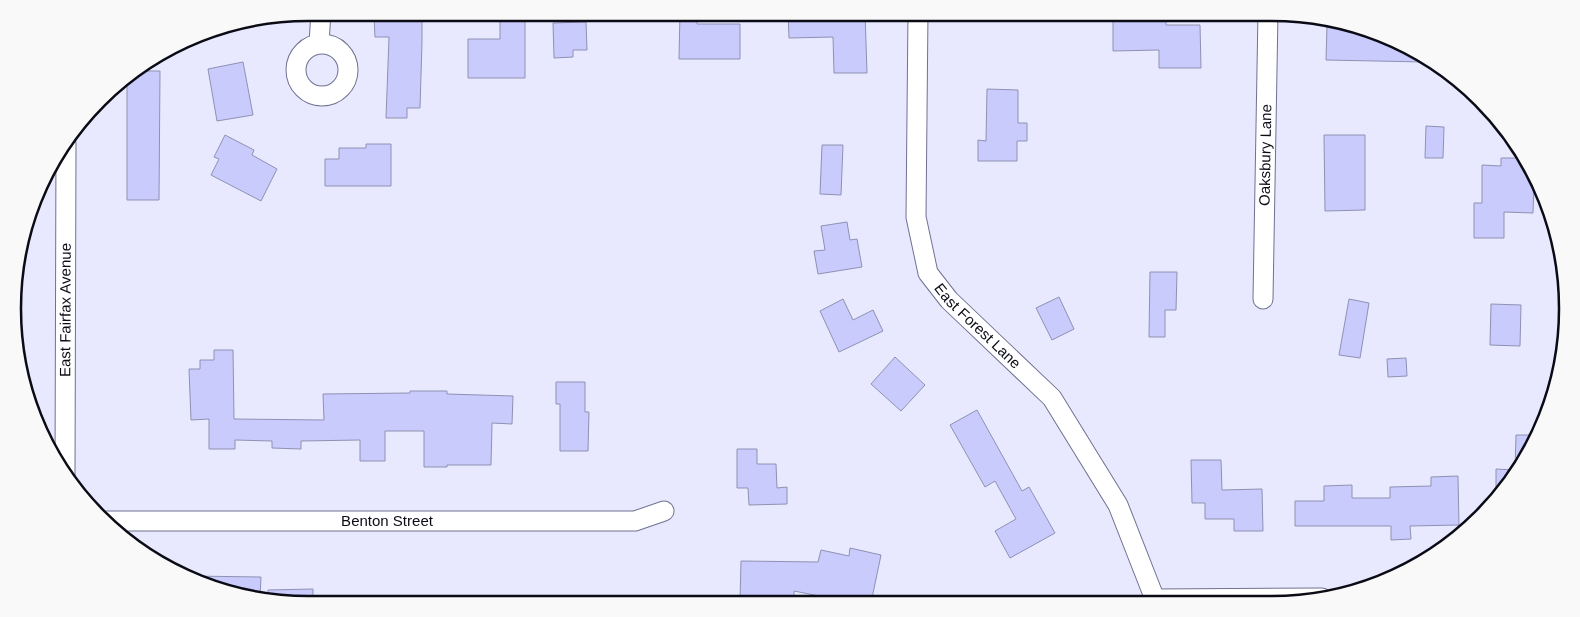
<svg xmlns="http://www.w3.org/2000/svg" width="1580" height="617" font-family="Arial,sans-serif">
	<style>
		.building { fill: #c9cbfd; stroke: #8f91b2 }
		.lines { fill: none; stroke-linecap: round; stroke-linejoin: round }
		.street-casing { stroke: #6f7190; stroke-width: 21 }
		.street { stroke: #fff; stroke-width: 19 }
		.labels { text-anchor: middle; stroke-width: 4.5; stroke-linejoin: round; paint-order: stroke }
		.street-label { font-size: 15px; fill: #0b0b16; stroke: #f9f9f9 }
		.rim { fill: none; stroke: #0b0b16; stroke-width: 2.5 }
	</style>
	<rect width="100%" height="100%" fill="#e8e9ff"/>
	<g class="building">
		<path d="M 383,12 L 422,12 L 422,42 L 420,108 L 407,108 L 407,118 L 386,118 L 389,37 L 375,37 L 374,16 L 383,16 Z"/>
		<path d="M 680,12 L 697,12 L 697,24 L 740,24 L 740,59 L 679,59 Z"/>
		<path d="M 788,12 L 865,12 L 867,73 L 834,73 L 833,37 L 789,38 Z"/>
		<path d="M 1113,12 L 1151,12 L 1151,16 L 1166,15 L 1166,25 L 1200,25 L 1201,68 L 1159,68 L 1159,50 L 1113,51 Z"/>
		<path d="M 500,13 L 525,13 L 525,78 L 468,78 L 468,39 L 500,39 Z"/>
		<path d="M 586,22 L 587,50 L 573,50 L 573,57 L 554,58 L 553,23 Z"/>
		<path d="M 1327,26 L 1355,26 L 1366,28 L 1424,62 L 1326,60 Z"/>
		<path d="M 243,62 L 253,115 L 217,121 L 208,69 Z"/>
		<path d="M 139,71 L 160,71 L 159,200 L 127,200 L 127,78 Z"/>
		<path d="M 987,89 L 1018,90 L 1018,123 L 1027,123 L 1027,141 L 1017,141 L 1017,161 L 978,161 L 978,140 L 986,141 Z"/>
		<path d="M 1426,126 L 1444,127 L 1443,158 L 1425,158 Z"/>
		<path d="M 225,135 L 254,150 L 252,155 L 277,169 L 261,201 L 211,175 L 219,159 L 214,157 Z"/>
		<path d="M 1324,135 L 1365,135 L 1365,210 L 1325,211 Z"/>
		<path d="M 366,144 L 391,144 L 391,186 L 325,186 L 325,159 L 339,159 L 339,148 L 366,148 Z"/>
		<path d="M 822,145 L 843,145 L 841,195 L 820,194 Z"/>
		<path d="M 1501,158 L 1522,158 L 1537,177 L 1539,185 L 1534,185 L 1533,213 L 1504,212 L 1504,238 L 1474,238 L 1474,203 L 1482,203 L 1482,165 L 1501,166 Z"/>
		<path d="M 847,222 L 850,240 L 857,239 L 862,267 L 818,274 L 814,251 L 825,250 L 821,226 Z"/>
		<path d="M 1150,272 L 1177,272 L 1176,310 L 1165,310 L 1165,337 L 1149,337 Z"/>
		<path d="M 1059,297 L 1074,329 L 1052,340 L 1036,308 Z"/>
		<path d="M 843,299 L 853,320 L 873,310 L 883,331 L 839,352 L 820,311 Z"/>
		<path d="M 1349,299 L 1369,303 L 1360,358 L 1339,355 Z"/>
		<path d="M 1491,304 L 1521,305 L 1520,346 L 1490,345 Z"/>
		<path d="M 214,350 L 233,350 L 234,419 L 324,420 L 323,394 L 410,393 L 410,391 L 447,391 L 447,394 L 513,396 L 512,424 L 492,423 L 491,465 L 447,465 L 447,467 L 424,467 L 424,431 L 385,431 L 385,461 L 360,461 L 360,440 L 301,441 L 301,449 L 272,448 L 272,441 L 235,440 L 235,449 L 209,449 L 209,419 L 191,420 L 189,369 L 200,369 L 200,360 L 214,360 Z"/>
		<path d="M 895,357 L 925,385 L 901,411 L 871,384 Z"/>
		<path d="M 1406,358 L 1407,376 L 1388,377 L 1387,359 Z"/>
		<path d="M 556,382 L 585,382 L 585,412 L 589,412 L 588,451 L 560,451 L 560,404 L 556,404 Z"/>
		<path d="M 977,410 L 1022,491 L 1029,487 L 1055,533 L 1010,558 L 995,531 L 1016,519 L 995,481 L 985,487 L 950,425 Z"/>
		<path d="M 1516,435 L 1536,435 L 1517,473 L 1496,498 L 1496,469 L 1515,470 Z"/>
		<path d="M 737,449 L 757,449 L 757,464 L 776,464 L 777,488 L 787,487 L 787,504 L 749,505 L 748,488 L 737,488 Z"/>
		<path d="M 1191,460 L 1221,460 L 1222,490 L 1262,489 L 1263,531 L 1234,531 L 1234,519 L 1205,519 L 1205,503 L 1192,503 Z"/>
		<path d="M 1458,476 L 1459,525 L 1410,526 L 1411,539 L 1391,540 L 1391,526 L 1295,526 L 1295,501 L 1324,501 L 1324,486 L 1352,485 L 1352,498 L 1390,498 L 1390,487 L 1431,486 L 1431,477 Z"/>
		<path d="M 850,548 L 881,555 L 871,603 L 854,603 L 794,591 L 794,602 L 740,601 L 741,561 L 818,562 L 821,550 L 849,556 Z"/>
		<path d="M 190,576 L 261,577 L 260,597 L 214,589 Z"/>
		<path d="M 313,589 L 313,604 L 268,598 L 268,590 Z"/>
	</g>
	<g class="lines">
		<g class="street-casing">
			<g id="street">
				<path id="s1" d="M 918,12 L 916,217 L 928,273 L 949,300 L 1052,398 L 1118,505 L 1156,602"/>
				<path d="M 319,43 L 321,12"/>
				<circle cx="322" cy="70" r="26"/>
				<path id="s2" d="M 1263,299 L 1268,12"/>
				<path id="s3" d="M 65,476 L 66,143"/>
				<path id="s4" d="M 107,521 L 635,521 L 664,511"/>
				<path d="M 1156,599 L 1322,598"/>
			</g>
		</g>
		<use href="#street" class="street"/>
	</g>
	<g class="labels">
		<g class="street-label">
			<text dy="5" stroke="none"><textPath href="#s2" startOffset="144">Oaksbury Lane</textPath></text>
			<text dy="5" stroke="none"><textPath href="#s3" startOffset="166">East Fairfax Avenue</textPath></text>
			<text dy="5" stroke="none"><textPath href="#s1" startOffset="335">East Forest Lane</textPath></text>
			<text dy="5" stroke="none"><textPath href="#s4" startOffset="280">Benton Street</textPath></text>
		</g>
	</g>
	<path d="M0 0H1580V617H0ZM308 21H1272A287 287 0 0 1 1559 308V309A287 287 0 0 1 1272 596H308A287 287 0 0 1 21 309V308A287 287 0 0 1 308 21Z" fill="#f9f9f9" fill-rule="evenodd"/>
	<path class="rim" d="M308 21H1272A287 287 0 0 1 1559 308V309A287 287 0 0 1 1272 596H308A287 287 0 0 1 21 309V308A287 287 0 0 1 308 21Z"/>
</svg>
